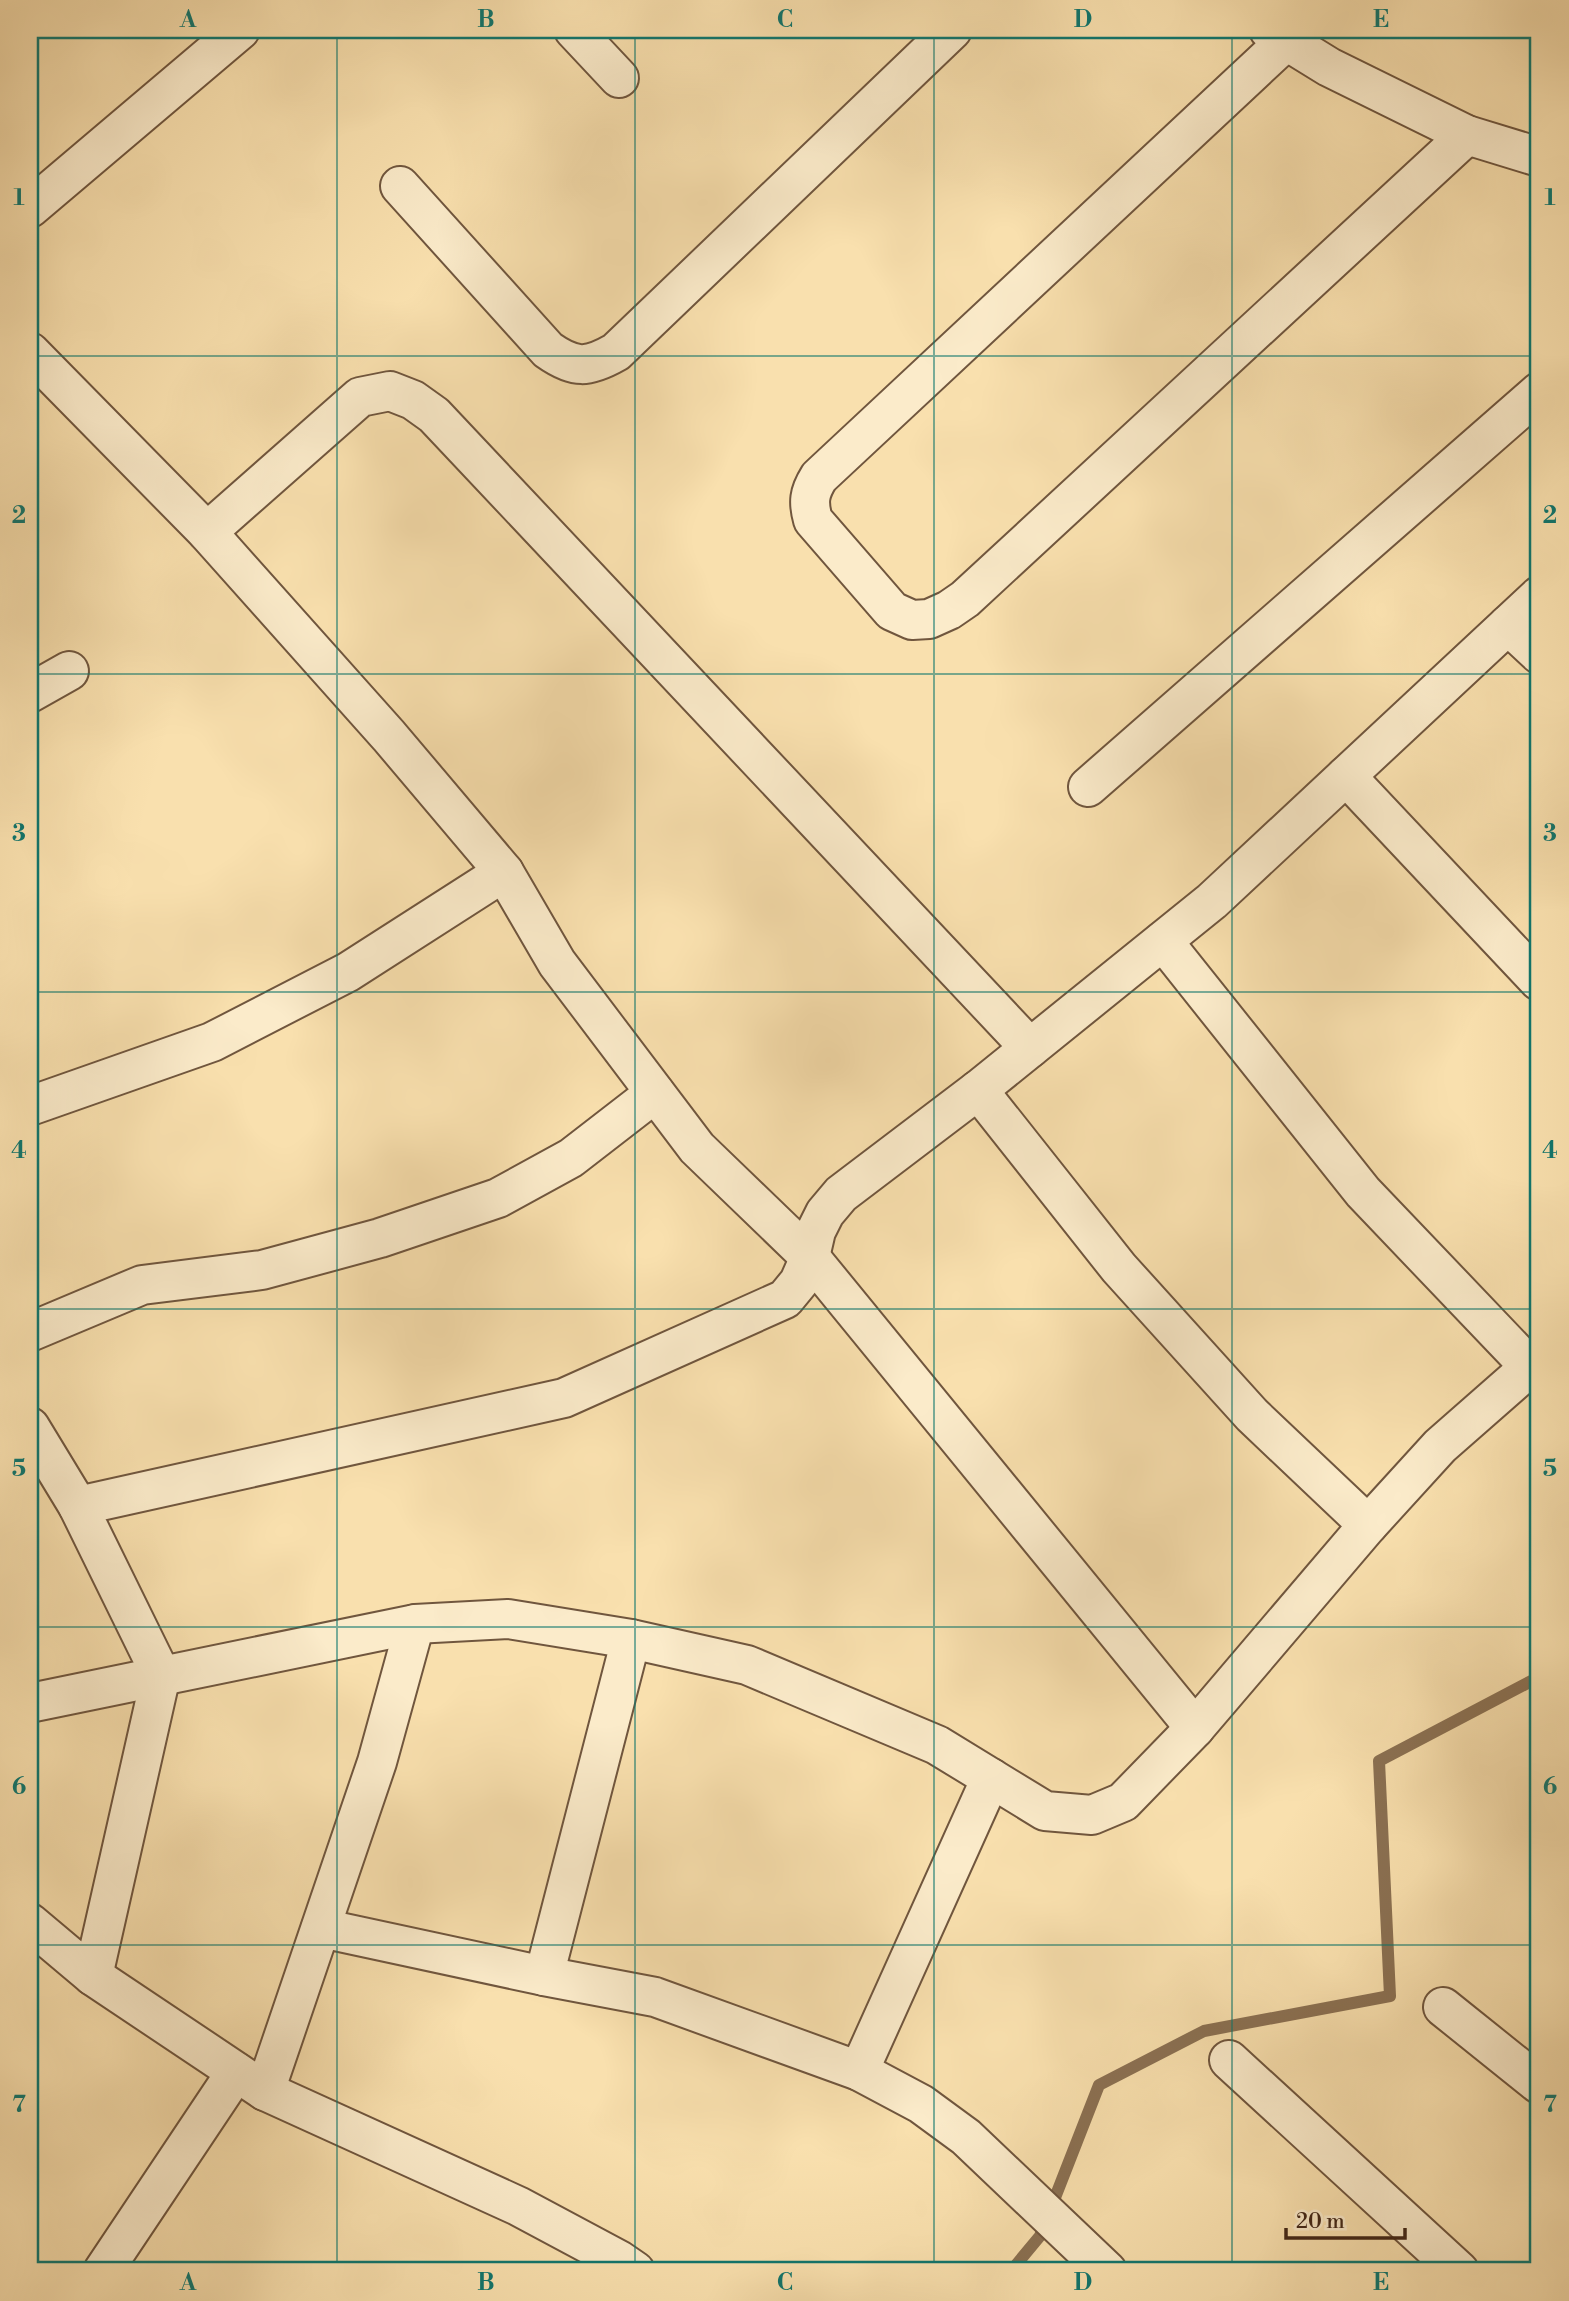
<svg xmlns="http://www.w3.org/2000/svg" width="1569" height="2301" font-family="'Libre Bodoni',serif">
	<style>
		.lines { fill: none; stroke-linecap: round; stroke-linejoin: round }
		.stream { stroke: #8b7153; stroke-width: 12 }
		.minor-casing { stroke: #70563e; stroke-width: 42 }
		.minor { stroke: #fbebca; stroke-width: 38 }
		.grid { fill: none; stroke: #0f766e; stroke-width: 2; stroke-opacity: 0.55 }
		.neatline { fill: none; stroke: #0f766e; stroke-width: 2.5 }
		.grid-label { font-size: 23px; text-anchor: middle; font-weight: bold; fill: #0f766e }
	</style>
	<rect width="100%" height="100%" fill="#f9e0ae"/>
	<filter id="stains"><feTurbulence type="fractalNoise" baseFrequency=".00286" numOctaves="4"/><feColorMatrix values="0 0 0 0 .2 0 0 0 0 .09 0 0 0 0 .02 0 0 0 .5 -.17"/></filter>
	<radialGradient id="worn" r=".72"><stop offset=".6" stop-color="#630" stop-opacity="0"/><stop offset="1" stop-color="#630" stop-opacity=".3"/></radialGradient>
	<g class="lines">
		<path class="stream" d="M 1011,2271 L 1040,2236 L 1099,2085 L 1204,2031 L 1390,1996 L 1379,1761 L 1539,1677"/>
		<g class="minor-casing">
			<g id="minor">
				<path d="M 574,30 L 619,78"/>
				<path d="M 1269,30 L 1329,67 L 1467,135 L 1539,157"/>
				<path d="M 1287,40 L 819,477 C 809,493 808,502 813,520 L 892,611 L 912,620 L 929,619 L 949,610 L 965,599 L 1467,135"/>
				<path d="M 400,186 L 548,350 C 575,369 588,368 616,352 L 952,30"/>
				<path d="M 30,208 L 240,30"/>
				<path d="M 30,352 L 207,532 L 389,736 L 504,872 L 557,963 L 697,1148 L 810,1257 L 1195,1728"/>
				<path d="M 207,532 L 360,397 L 390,391 L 413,400 L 434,415 L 1030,1048"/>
				<path d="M 1508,625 L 1539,654"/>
				<path d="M 30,693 L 69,671"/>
				<path d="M 1346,776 L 1539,981"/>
				<path d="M 1088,787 L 1539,392"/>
				<path d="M 1163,941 L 1363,1192 L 1530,1367"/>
				<path d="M 978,1090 L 1119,1268 L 1252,1415 L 1368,1525"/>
				<path d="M 30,1106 L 212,1042 L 348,972 L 504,872"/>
				<path d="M 30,1332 L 142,1285 L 262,1270 L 380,1238 L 498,1198 L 571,1158 L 655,1093"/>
				<path d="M 30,1427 L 78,1506"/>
				<path d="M 30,1703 L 415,1624 L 508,1619 L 631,1639 L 747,1665 L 937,1745 L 1045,1811 L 1092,1815 L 1123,1802 L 1195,1728 L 1368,1525 L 1440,1446 L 1539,1359"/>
				<path d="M 30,1923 L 93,1976 L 161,1675 L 78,1506 L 564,1398 L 785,1299 L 799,1282 L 810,1257 L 816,1231 L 825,1213 L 841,1194 L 978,1090 L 1212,901 L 1539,596"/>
				<path d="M 321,1928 L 544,1976 L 655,1997 L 859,2071 L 921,2104 L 966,2137 L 1107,2271"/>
				<path d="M 93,1976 L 265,2091 L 518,2206 L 619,2260 L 635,2271"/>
				<path d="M 544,1976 L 631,1639"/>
				<path d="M 1443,2007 L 1539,2084"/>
				<path d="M 1229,2060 L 1459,2271"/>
				<path d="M 859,2071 L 991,1778"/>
				<path d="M 265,2091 L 377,1762 L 415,1624"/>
				<path d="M 103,2271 L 236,2072"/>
			</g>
		</g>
		<use href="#minor" class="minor"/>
	</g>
	<path class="grid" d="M 337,30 L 337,2271M 635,30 L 635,2271M 934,30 L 934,2271M 1232,30 L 1232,2271M 30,356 L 1539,356M 30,674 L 1539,674M 30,992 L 1539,992M 30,1309 L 1539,1309M 30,1627 L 1539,1627M 30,1945 L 1539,1945"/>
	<rect width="1569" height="2301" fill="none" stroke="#f9e0ae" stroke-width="77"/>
	<path d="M1286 2228v10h119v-10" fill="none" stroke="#432818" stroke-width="3.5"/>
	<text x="1296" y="2228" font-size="21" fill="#432818" stroke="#fbebca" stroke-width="5" paint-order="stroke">20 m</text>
	<rect x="38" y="38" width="1492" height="2224" class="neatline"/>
	<g class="grid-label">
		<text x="188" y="27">A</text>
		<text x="486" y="27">B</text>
		<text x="785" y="27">C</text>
		<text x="1083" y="27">D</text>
		<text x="1381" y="27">E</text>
		<text x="19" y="205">1</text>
		<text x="1550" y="205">1</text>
		<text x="19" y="523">2</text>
		<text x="1550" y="523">2</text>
		<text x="19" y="841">3</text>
		<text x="1550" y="841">3</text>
		<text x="19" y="1158">4</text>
		<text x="1550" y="1158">4</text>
		<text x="19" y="1476">5</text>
		<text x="1550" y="1476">5</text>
		<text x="19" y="1794">6</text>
		<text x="1550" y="1794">6</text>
		<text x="19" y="2112">7</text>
		<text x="1550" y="2112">7</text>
		<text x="188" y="2290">A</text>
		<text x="486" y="2290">B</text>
		<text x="785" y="2290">C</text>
		<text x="1083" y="2290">D</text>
		<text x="1381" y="2290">E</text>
	</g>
	<rect width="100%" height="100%" filter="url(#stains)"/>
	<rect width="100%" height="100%" fill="url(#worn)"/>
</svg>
